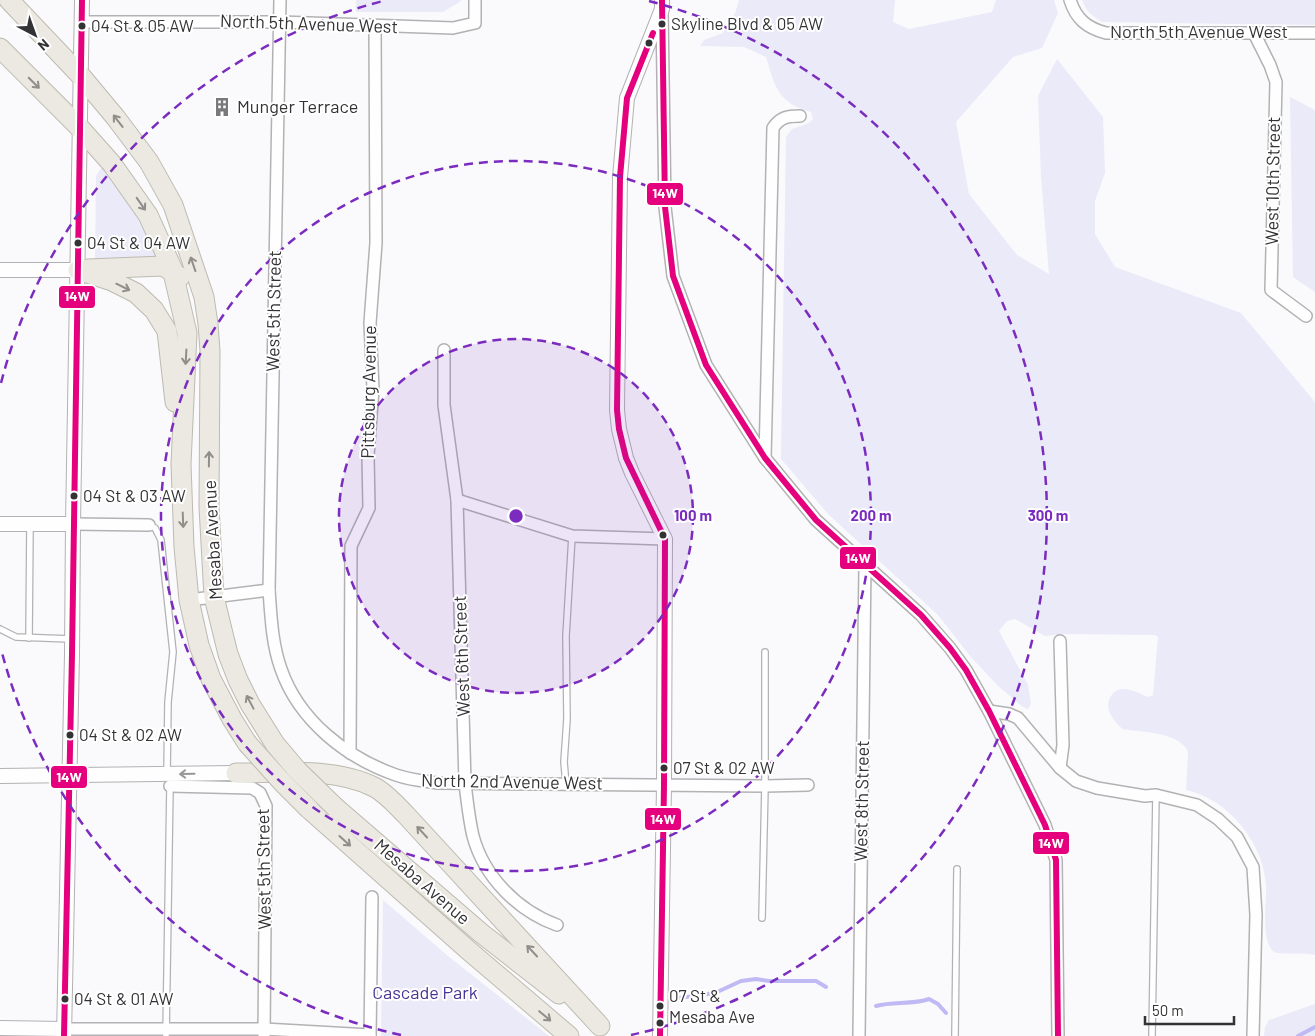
<svg xmlns="http://www.w3.org/2000/svg" width="1315" height="1036" font-family="Barlow,sans-serif">
	<style>
		.green { fill: #eaeaf9 }
		.lines { fill: none; stroke-linecap: round; stroke-linejoin: round }
		.stream { stroke: #bfbaf4; stroke-width: 4 }
		.service-casing { stroke: #b2b2b4; stroke-width: 8 }
		.minor-casing { stroke: #b2b2b4; stroke-width: 14 }
		.tertiary-casing { stroke: #b2b2b4; stroke-width: 16 }
		.trunk-casing { stroke: #bdbab0; stroke-width: 21 }
		.service { stroke: #fefeff; stroke-width: 5.5 }
		.minor { stroke: #fefeff; stroke-width: 11 }
		.tertiary { stroke: #fefeff; stroke-width: 14 }
		.trunk { stroke: #ebe9e1; stroke-width: 19 }
		.trunk-bridge-casing { stroke: #bdbab0; stroke-width: 21; stroke-linecap: butt }
		.trunk-bridge { stroke: #ebe9e1; stroke-width: 19 }
		.bus-1-casing { stroke: #fff; stroke-width: 10 }
		.bus-1 { stroke: #e5007d; stroke-width: 6 }
		.oneway { stroke: #8f8e8b }
		.oneway2 { stroke: #98989a }
		.ring { fill: none; stroke: #7b2cbf; stroke-width: 2.5; stroke-dasharray: 9 6 }
		.bus-dot { fill: #333335; stroke: #fff; stroke-width: 2 }
		.labels { text-anchor: middle; stroke-width: 4; stroke-linejoin: round; paint-order: stroke }
		.bus-label { font-size: 17px; fill: #333335; stroke: #fff; text-anchor: start }
		.street-label { font-size: 18px; fill: #333335; stroke: #fff }
		.poi-label { font-size: 18px; fill: #333335; stroke: #fff; text-anchor: start }
		.park-label { font-size: 18px; fill: #493594; stroke: #fff }
		.centre { fill: #7b2cbf; stroke: #fff; stroke-width: 2.5 }
		.ring-label { font-size: 15px; text-anchor: middle; font-weight: bold; fill: #7b2cbf; stroke: #fff; stroke-width: 4; stroke-linejoin: round; paint-order: stroke }
		.line-badge { stroke: #fff; stroke-width: 2 }
		.badge-label { font-size: 14px; text-anchor: middle; font-weight: bold; fill: #fff }
	</style>
	<rect width="100%" height="100%" fill="#fafafc"/>
	<g class="green">
		<path d="M 356,0 L 461,0 L 461,1 L 443,12 L 356,12 Z"/>
		<path d="M 739,0 L 895,0 L 893,22 L 909,29 L 992,12 L 996,0 L 1054,0 L 1058,13 L 1042,48 L 1013,57 L 956,122 L 969,194 L 1017,255 L 1049,274 L 1041,177 L 1038,96 L 1057,59 L 1103,117 L 1105,173 L 1095,201 L 1095,234 L 1115,267 L 1241,313 L 1315,402 L 1315,955 C 1305,952 1278,955 1274,952 C 1260,941 1267,901 1266,885 C 1263,842 1228,799 1186,790 L 1188,752 C 1181,732 1140,732 1122,729 C 1118,724 1112,719 1110,713 C 1105,703 1111,690 1122,689 C 1130,688 1141,694 1148,697 L 1153,695 L 1158,637 L 1155,635 L 1063,634 L 1045,636 L 1015,619 L 1007,621 L 999,631 L 1028,685 L 1031,704 L 1028,709 L 1023,707 L 998,686 L 970,656 L 938,615 L 828,514 L 781,459 L 786,137 L 792,129 L 809,123 L 813,119 L 811,112 C 778,103 775,87 766,57 L 744,47 L 700,46 L 704,40 L 723,33 L 735,13 Z"/>
		<path d="M 1082,0 L 1315,0 L 1315,25 L 1102,22 C 1092,16 1086,11 1082,0 Z"/>
		<path d="M 1290,97 L 1315,110 L 1315,292 L 1293,277 Z"/>
		<path d="M 103,165 L 125,191 L 157,254 L 149,261 L 95,263 L 96,176 Z"/>
		<path d="M 383,900 L 448,956 L 549,1036 L 381,1036 Z"/>
		<path d="M 1315,1004 L 1315,1036 L 1264,1036 L 1265,1027 L 1269,1020 Z"/>
	</g>
	<g class="lines">
		<g class="stream">
			<path d="M 679,998 L 715,993 L 741,981 L 756,979 L 769,981 L 816,981 L 826,987"/>
			<path d="M 876,1006 C 893,1001 912,1005 929,999 L 938,1004 L 946,1013"/>
			<path d="M 1298,1036 L 1315,1027"/>
		</g>
		<g class="service-casing">
			<g id="service">
				<path d="M 149,525 L 155,528 L 161,540 L 173,652 L 168,702 L 167,774"/>
				<path d="M 0,629 L 16,637 L 72,639"/>
				<path d="M 29,638 L 30,524"/>
				<path d="M 566,784 L 564,762 L 567,719 L 566,636 L 572,536"/>
				<path d="M 762,918 L 765,786 L 765,652"/>
				<path d="M 166,1036 L 170,786"/>
				<path d="M 955,1036 L 957,869"/>
				<path d="M 1152,1036 L 1156,795"/>
			</g>
		</g>
		<g class="minor-casing">
			<g id="minor">
				<path d="M 280,0 L 269,590 C 271,617 272,644 281,669 C 299,721 347,758 396,775 C 410,780 424,781 438,783 L 765,786 L 808,785"/>
				<path d="M 1070,0 C 1076,19 1087,28 1106,33 L 1315,33"/>
				<path d="M 662,13 L 665,207 L 673,276 L 706,365 L 765,458 L 816,520 L 921,615 L 950,648 L 966,670 L 989,711 L 1045,825 L 1056,860 L 1058,1036"/>
				<path d="M 82,22 L 280,22 L 453,28 L 475,23 L 475,0"/>
				<path d="M 1254,33 L 1270,65 L 1276,82 L 1271,290 L 1306,316"/>
				<path d="M 444,350 L 444,405 L 457,500 L 465,783 C 467,801 469,819 473,836 C 484,877 518,911 557,925"/>
				<path d="M 765,458 L 773,128 C 780,117 788,116 800,116"/>
				<path d="M 457,500 L 572,536 L 665,539"/>
				<path d="M 73,524 L 149,525"/>
				<path d="M 189,600 L 269,590"/>
				<path d="M 989,711 L 1009,714 L 1018,718 L 1060,768 L 1076,781 L 1097,788 L 1145,796 L 1156,795 L 1197,805 L 1218,819 L 1237,837 L 1253,867 L 1256,915 L 1253,1036"/>
				<path d="M 350,753 L 351,546 L 369,508 L 368,456 L 373,389 L 370,323 L 376,243 L 375,26"/>
				<path d="M 1060,768 L 1063,745 L 1060,641"/>
				<path d="M 170,786 L 252,788 L 260,793 L 266,806 L 264,1036"/>
				<path d="M 64,1029 L 264,1029 L 370,1035"/>
				<path d="M 370,1036 L 372,897"/>
				<path d="M 859,1036 L 865,565"/>
			</g>
		</g>
		<g class="tertiary-casing">
			<g id="tertiary">
				<path d="M 0,270 L 78,270"/>
				<path d="M 0,524 L 73,524"/>
				<path d="M 0,776 L 236,773"/>
				<path d="M 0,1028 L 64,1029"/>
				<path d="M 64,1036 L 72,654 L 73,524 L 82,0"/>
				<path d="M 660,1036 L 664,785 L 665,539 L 632,473 L 626,458 L 619,429 L 617,410 L 620,177 L 627,98 L 662,9 L 662,0"/>
			</g>
		</g>
		<g class="trunk-casing">
			<g id="trunk">
				<path d="M 9,0 L 81,76 L 116,118 L 149,162 L 173,205 L 204,297 L 208,324 L 210,351 L 209,507 L 214,597 L 228,654 L 238,680 L 250,704 L 275,744"/>
				<path d="M 0,48 L 80,128 L 112,164 L 148,215 L 172,268 L 187,333 L 181,464 L 184,547 L 189,600 L 199,645 L 211,679 L 232,719 L 247,743"/>
				<path d="M 88,269 L 163,266 L 180,277"/>
				<path d="M 78,270 L 112,281 L 136,293 L 154,310 L 167,331 L 175,402"/>
				<path d="M 236,773 C 279,773 334,767 374,787 C 386,793 396,805 406,815 L 600,1026"/>
				<path d="M 336,808 L 481,933 L 559,994"/>
				<path d="M 309,809 L 468,950 L 569,1036"/>
			</g>
		</g>
		<use href="#service" class="service"/>
		<use href="#minor" class="minor"/>
		<use href="#tertiary" class="tertiary"/>
		<use href="#trunk" class="trunk"/>
		<g class="trunk-bridge-casing">
			<g id="trunk-bridge">
				<path d="M 247,743 L 282,782 L 309,809"/>
				<path d="M 275,744 L 297,770 L 336,808"/>
			</g>
		</g>
		<use href="#trunk-bridge" class="trunk-bridge"/>
		<g class="bus-1-casing">
			<g id="bus-1">
				<path d="M 662,0 L 665,207 L 673,276 L 706,365 L 765,458 L 816,520 L 921,615 L 950,648 L 966,670 L 989,711 L 1045,825 L 1056,860 L 1058,1036"/>
				<path d="M 653,33 L 627,98 L 620,177 L 617,410 L 619,429 L 626,458 L 665,539 L 664,785 L 660,1036"/>
				<path d="M 64,1036 L 72,654 L 82,0"/>
			</g>
		</g>
		<use href="#bus-1" class="bus-1"/>
	</g>
	<defs><path id="oneway-shaft" d="M-6 0H5M1.5-3L5.5 0L1.5 3" fill="none" stroke-width="1.6" stroke-linecap="round" stroke-linejoin="round" transform="scale(1.25)"/></defs>
	<g class="oneway">
		<use href="#oneway-shaft" transform="translate(34 83) rotate(45)"/>
		<use href="#oneway-shaft" transform="translate(118 121) rotate(-128)"/>
		<use href="#oneway-shaft" transform="translate(141 204) rotate(55)"/>
		<use href="#oneway-shaft" transform="translate(193 264) rotate(-109)"/>
		<use href="#oneway-shaft" transform="translate(123 287) rotate(26)"/>
		<use href="#oneway-shaft" transform="translate(186 357) rotate(93)"/>
		<use href="#oneway-shaft" transform="translate(209 459) rotate(-89)"/>
		<use href="#oneway-shaft" transform="translate(183 520) rotate(88)"/>
		<use href="#oneway-shaft" transform="translate(250 702) rotate(-118)"/>
		<use href="#oneway-shaft" transform="translate(422 832) rotate(-133)"/>
		<use href="#oneway-shaft" transform="translate(345 841) rotate(42)"/>
		<use href="#oneway-shaft" transform="translate(532 951) rotate(-133)"/>
		<use href="#oneway-shaft" transform="translate(545 1016) rotate(40)"/>
	</g>
	<use class="oneway2" href="#oneway-shaft" transform="translate(187 774) rotate(179)"/>
	<circle cx="516" cy="516" r="177" fill="#7b2cbf" fill-opacity=".12"/>
	<g class="ring">
		<circle cx="516" cy="516" r="177"/>
		<circle cx="516" cy="516" r="355"/>
		<path d="M401 1035A532 532 0 0 1 1 649M1 383A532 532 0 0 1 383 1M649 1A532 532 0 0 1 631 1035"/>
	</g>
	<defs>
		<g id="building-bare" transform="scale(1.5)"><path d="M-4-6H4V6H1V3H-1V6H-4ZM-2.5-4.3h1.7v1.8h-1.7ZM.8-4.3h1.7v1.8H.8ZM-2.5-1h1.7V.8h-1.7ZM.8-1h1.7V.8H.8Z" fill="#79797b" stroke="#fff" stroke-width="2.5" paint-order="stroke"/></g>
	</defs>
	<g fill-rule="evenodd">
		<use href="#building-bare" x="222" y="107"/>
	</g>
	<g class="bus-dot">
		<circle cx="662" cy="24" r="4.5"/>
		<circle cx="82" cy="26" r="4.5"/>
		<circle cx="649" cy="43" r="4.5"/>
		<circle cx="78" cy="243" r="4.5"/>
		<circle cx="74" cy="496" r="4.5"/>
		<circle cx="663" cy="535" r="4.5"/>
		<circle cx="70" cy="735" r="4.5"/>
		<circle cx="664" cy="768" r="4.5"/>
		<circle cx="65" cy="999" r="4.5"/>
		<circle cx="660" cy="1006" r="4.5"/>
		<circle cx="660" cy="1023" r="4.5"/>
	</g>
	<g class="labels">
		<g class="bus-label">
			<text x="671" y="30">Skyline Blvd &amp; 05 AW</text>
			<text x="91" y="32">04 St &amp; 05 AW</text>
			<text x="87" y="249">04 St &amp; 04 AW</text>
			<text x="83" y="502">04 St &amp; 03 AW</text>
			<text x="79" y="741">04 St &amp; 02 AW</text>
			<text x="673" y="774">07 St &amp; 02 AW</text>
			<text x="669" y="1002">07 St &amp;<tspan x="669" dy="21">Mesaba Ave</tspan></text>
			<text x="74" y="1005">04 St &amp; 01 AW</text>
		</g>
		<g class="street-label">
			<text transform="translate(309 24) rotate(2)" y="6">North 5th Avenue West</text>
			<text x="1199" y="38">North 5th Avenue West</text>
			<text transform="translate(1273 181) rotate(-89)" y="6">West 10th Street</text>
			<text transform="translate(274 311) rotate(-89)" y="6">West 5th Street</text>
			<text transform="translate(369 392) rotate(-89)" y="6">Pittsburg Avenue</text>
			<text transform="translate(213 540) rotate(-93)" y="6">Mesaba Avenue</text>
			<text transform="translate(462 656) rotate(-92)" y="6">West 6th Street</text>
			<text transform="translate(512 782) rotate(1)" y="6">North 2nd Avenue West</text>
			<text transform="translate(862 801) rotate(-89)" y="6">West 8th Street</text>
			<text transform="translate(264 869) rotate(-91)" y="6">West 5th Street</text>
			<text transform="translate(422 882) rotate(41)" y="6">Mesaba Avenue</text>
		</g>
		<g class="poi-label">
			<text x="237" y="113">Munger Terrace</text>
		</g>
		<g class="park-label">
			<text x="425" y="999">Cascade Park</text>
		</g>
	</g>
	<circle cx="516" cy="516" r="8" class="centre"/>
	<g class="ring-label">
		<text x="693" y="521">100 m</text>
		<text x="871" y="521">200 m</text>
		<text x="1048" y="521">300 m</text>
	</g>
	<g class="line-badge">
		<rect x="646" y="182" width="38" height="24" rx="5" fill="#e5007d"/>
		<rect x="58" y="285" width="38" height="24" rx="5" fill="#e5007d"/>
		<rect x="839" y="546" width="38" height="24" rx="5" fill="#e5007d"/>
		<rect x="50" y="765" width="38" height="24" rx="5" fill="#e5007d"/>
		<rect x="644" y="807" width="38" height="24" rx="5" fill="#e5007d"/>
		<rect x="1032" y="831" width="38" height="24" rx="5" fill="#e5007d"/>
	</g>
	<g class="badge-label">
		<text x="665" y="198">14W</text>
		<text x="77" y="301">14W</text>
		<text x="858" y="563">14W</text>
		<text x="69" y="782">14W</text>
		<text x="663" y="824">14W</text>
		<text x="1051" y="848">14W</text>
	</g>
	<g transform="translate(35 35) rotate(139)" stroke="#ffffff" stroke-width="4" paint-order="stroke">
	<path d="M0-4L9 19L0 12L-9 19Z" fill="#333335"/>
	<text y="-8" font-size="14" font-weight="bold" text-anchor="middle" fill="#333335">N</text>
	</g>
	<path d="M1145 1016v8h89v-8" fill="none" stroke="#333335" stroke-width="2.5"/>
	<text x="1152" y="1016" font-size="15" fill="#333335" stroke="#ffffff" stroke-width="4" paint-order="stroke">50 m</text>
</svg>
